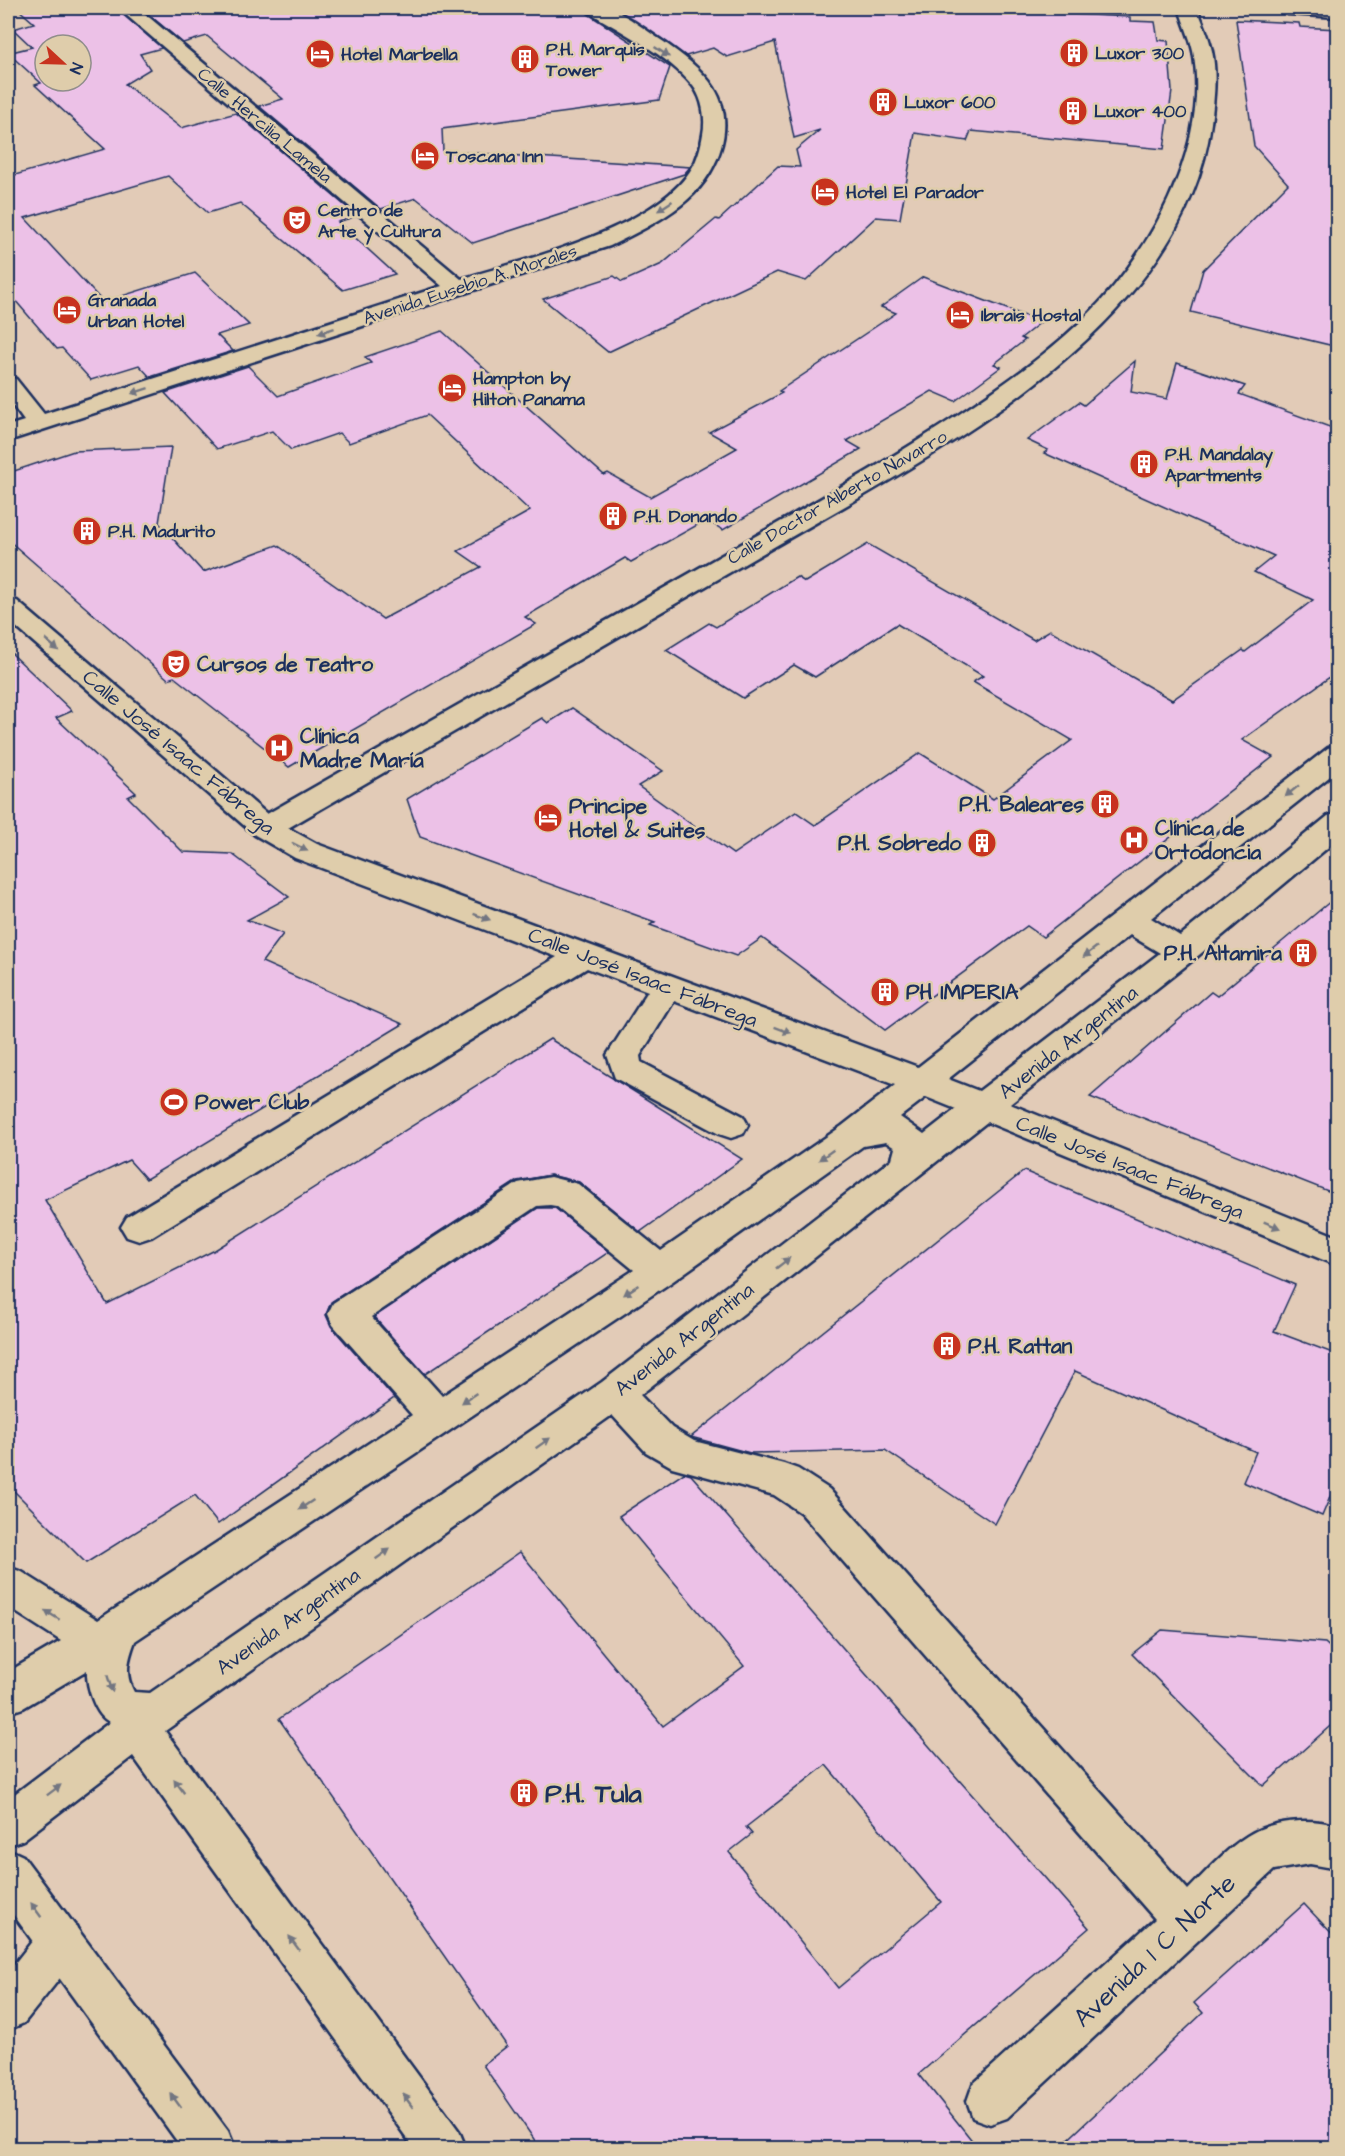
<svg xmlns="http://www.w3.org/2000/svg" width="1345" height="2156" font-family="'Architects Daughter',sans-serif">
	<style>
		.building { fill: #ecc1e7; stroke: #1b2f5e; stroke-width: 1.5; fill-rule: evenodd }
		.lines { fill: none; stroke-linecap: round; stroke-linejoin: round }
		.minor-casing { stroke: #1b2f5e; stroke-width: 5 }
		.major-casing { stroke: #1b2f5e; stroke-width: 5 }
		.minor { fill: #dfcdab; fill-rule: evenodd }
		.major { fill: #dfcdab; fill-rule: evenodd }
		.oneway { fill: #737681 }
		.labels { text-anchor: middle; stroke-width: 5; stroke-linejoin: round; paint-order: stroke }
		.far-poi-label { font-size: 18px; font-weight: bold; fill: #1b2f5e; stroke: #dfcdab; text-anchor: start }
		.far-street-label { font-size: 18px; fill: #1b2f5e; stroke: #dfcdab }
		.poi-label { font-size: 21px; font-weight: bold; fill: #1b2f5e; stroke: #dfcdab; text-anchor: start }
		.street-label { font-size: 21px; fill: #1b2f5e; stroke: #dfcdab }
		.near-poi-label { font-size: 26px; font-weight: bold; fill: #1b2f5e; stroke: #dfcdab; text-anchor: start }
		.near-street-label { font-size: 26px; fill: #1b2f5e; stroke: #dfcdab }
	</style>
	<rect width="100%" height="100%" fill="#e2cbb7"/>
	<filter id="ink" filterUnits="userSpaceOnUse"><feTurbulence type="fractalNoise" baseFrequency=".0167" numOctaves="2"/><feDisplacementMap in="SourceGraphic" scale="12" xChannelSelector="R" yChannelSelector="G"/><feConvolveMatrix kernelMatrix="1 2 1 2 8 2 1 2 1" color-interpolation-filters="sRGB"/></filter>
	<g filter="url(#ink)">
		<g class="building">
			<path d="M 17,8 L 116,8 L 162,48 L 140,54 L 150,69 L 125,84 L 181,128 L 236,113 L 357,216 L 338,222 L 395,274 L 343,290 L 240,203 L 208,213 L 168,176 L 25,218 L 103,302 L 195,273 L 249,325 L 217,335 L 233,351 L 150,377 L 139,365 L 91,380 L 62,348 L 57,349 L 8,292 L 8,177 L 105,149 L 35,85 L 41,83 L 8,53 L 32,47 L 13,29 L 34,23 ZM 45,45 L 81,45 L 81,81 L 45,81 Z"/>
			<path d="M 141,8 L 585,8 L 588,14 L 670,67 L 659,100 L 442,129 L 443,151 L 690,167 L 684,174 L 473,243 L 416,198 L 381,209 L 259,106 L 283,99 L 207,36 L 183,43 Z"/>
			<path d="M 614,8 L 952,8 L 1130,17 L 1130,21 L 1155,22 L 1158,40 L 1168,41 L 1172,91 L 1164,149 L 971,131 L 967,141 L 915,133 L 900,219 L 876,217 L 806,281 L 777,272 L 608,352 L 543,299 L 614,276 L 622,282 L 662,264 L 716,219 L 719,220 L 778,166 L 800,167 L 796,150 L 820,130 L 794,138 L 775,42 L 727,57 L 713,48 L 686,56 Z"/>
			<path d="M 1236,20 L 1299,23 L 1300,27 L 1338,29 L 1338,347 L 1191,312 L 1203,270 L 1288,184 L 1254,146 Z"/>
			<path d="M 923,277 L 1041,322 L 1021,338 L 1025,340 L 994,364 L 1001,367 L 955,401 L 932,391 L 847,441 L 861,449 L 723,530 L 706,520 L 631,562 L 625,558 L 525,617 L 536,624 L 289,767 L 174,677 L 168,679 L 8,540 L 8,473 L 74,451 L 171,447 L 159,523 L 203,572 L 277,545 L 383,619 L 481,567 L 458,551 L 530,511 L 427,415 L 349,443 L 339,433 L 291,450 L 272,431 L 217,449 L 165,393 L 248,366 L 278,396 L 371,363 L 365,357 L 442,331 L 604,475 L 608,473 L 650,497 L 737,448 L 709,432 L 782,393 L 779,391 L 896,313 L 881,307 Z"/>
			<path d="M 1135,361 L 1131,392 L 1167,399 L 1177,363 L 1245,386 L 1239,394 L 1338,430 L 1338,671 L 1242,740 L 1273,757 L 1043,937 L 1027,926 L 885,1030 L 762,938 L 736,956 L 650,925 L 655,922 L 420,837 L 407,799 L 542,718 L 548,723 L 572,708 L 663,771 L 638,786 L 733,854 L 796,812 L 815,825 L 920,753 L 993,799 L 1072,740 L 973,682 L 983,676 L 897,624 L 815,677 L 794,665 L 743,698 L 666,650 L 709,623 L 716,627 L 797,577 L 805,582 L 868,544 L 1034,640 L 1050,630 L 1172,700 L 1243,650 L 1245,652 L 1313,600 L 1254,572 L 1274,556 L 1044,453 L 1048,450 L 1027,440 L 1079,402 L 1084,405 Z"/>
			<path d="M 8,650 L 72,711 L 56,718 L 136,793 L 128,797 L 183,852 L 232,854 L 289,897 L 247,920 L 283,934 L 262,962 L 403,1024 L 146,1179 L 129,1160 L 45,1200 L 107,1304 L 215,1250 L 550,1039 L 742,1159 L 640,1232 L 579,1182 L 550,1175 L 517,1181 L 331,1302 L 326,1315 L 331,1326 L 394,1398 L 218,1524 L 195,1495 L 86,1563 L 8,1485 Z"/>
			<path d="M 1338,895 L 1338,1195 L 1090,1097 L 1211,992 L 1217,996 Z"/>
			<path d="M 1024,1171 L 1295,1285 L 1274,1331 L 1338,1355 L 1338,1478 L 1322,1516 L 1243,1482 L 1256,1452 L 1075,1371 L 995,1524 L 885,1450 L 750,1453 L 691,1437 Z"/>
			<path d="M 538,1208 L 555,1208 L 609,1252 L 425,1374 L 374,1317 Z"/>
			<path d="M 684,1473 L 691,1475 L 1089,1928 L 919,2074 L 978,2148 L 540,2148 L 483,2065 L 507,2046 L 279,1719 L 520,1552 L 663,1726 L 744,1666 L 619,1516 ZM 826,1765 L 941,1902 L 838,1988 L 729,1852 L 752,1834 L 746,1827 Z"/>
			<path d="M 1162,1630 L 1325,1643 L 1338,1655 L 1338,1719 L 1263,1786 L 1132,1654 Z"/>
			<path d="M 1304,1904 L 1338,1940 L 1338,2148 L 1059,2148 L 1203,2013 L 1194,2003 Z"/>
		</g>
		<g class="lines">
			<g class="minor-casing">
				<g id="minor">
					<path d="M 118,8 L 138,8 L 461,279 C 526,259 656,229 692,168 C 698,158 701,146 703,134 C 706,119 703,99 693,86 C 667,54 624,34 589,12 L 587,8 C 594,8 603,6 610,8 C 628,16 647,31 664,42 C 682,55 702,69 714,88 C 739,128 715,179 681,205 C 659,222 634,234 610,246 L 8,441 L 8,426 L 24,421 L 8,399 L 8,377 L 16,379 L 44,414 L 442,286 Z"/>
					<path d="M 1179,8 L 1197,8 C 1202,21 1209,36 1212,51 C 1217,74 1214,100 1211,123 C 1188,304 991,422 847,505 C 794,535 741,566 687,597 C 554,674 421,751 288,828 L 317,844 L 918,1067 L 1328,748 L 1338,746 L 1338,770 L 1151,918 L 1180,936 L 1328,816 L 1338,813 L 1338,839 L 1193,960 L 1010,1104 L 1338,1237 L 1338,1266 L 987,1122 L 640,1395 L 672,1428 L 694,1441 L 784,1464 L 798,1469 L 829,1489 L 1188,1890 C 1206,1872 1225,1850 1247,1836 C 1271,1820 1311,1817 1338,1826 L 1338,1869 L 1310,1864 L 1274,1870 L 1007,2118 L 990,2124 L 973,2118 L 967,2101 L 973,2084 L 1155,1919 L 801,1513 L 774,1495 L 672,1467 L 646,1452 L 612,1415 L 165,1731 L 459,2131 L 466,2148 L 414,2148 L 133,1756 L 23,1840 L 8,1846 L 8,1799 L 110,1722 C 95,1716 86,1685 87,1670 L 23,1708 L 8,1713 L 8,1672 L 61,1641 L 8,1607 L 8,1567 L 22,1572 L 98,1620 L 412,1415 L 333,1325 L 328,1314 L 333,1303 L 518,1183 L 550,1177 L 578,1184 L 661,1251 L 842,1126 L 895,1085 L 674,1001 L 640,1056 L 641,1062 L 743,1116 L 748,1125 L 743,1134 L 731,1138 L 719,1134 L 615,1078 L 607,1055 L 648,991 L 587,968 L 151,1237 L 139,1241 L 127,1237 L 121,1227 L 127,1217 L 557,957 L 295,858 L 255,835 L 8,620 L 8,599 L 17,601 L 267,814 C 426,723 585,633 745,542 C 817,501 889,460 958,415 C 1014,378 1071,338 1114,286 C 1164,225 1209,133 1193,51 C 1190,37 1183,22 1179,8 ZM 1130,935 L 1160,953 L 979,1091 L 948,1079 ZM 926,1097 L 956,1109 L 924,1134 L 900,1117 ZM 886,1142 L 895,1148 L 892,1159 L 602,1382 L 150,1693 L 134,1692 C 124,1674 128,1660 135,1641 L 673,1281 L 863,1146 ZM 550,1205 L 556,1206 L 634,1270 L 442,1396 L 371,1317 L 537,1206 Z"/>
					<path d="M 1278,8 L 1338,8 L 1338,17 L 1287,14 Z"/>
					<path d="M 60,1920 L 76,1926 L 82,1942 L 76,1958 L 24,2023 L 8,2030 L 8,1972 L 44,1926 Z"/>
				</g>
			</g>
			<g class="major-casing">
				<path id="major" d="M 8,1849 L 23,1856 L 228,2131 L 235,2148 L 182,2148 L 8,1907 Z"/>
			</g>
			<use href="#minor" class="minor"/>
			<use href="#major" class="major"/>
		</g>
		<defs><path id="oneway-solid" d="M-6-.8H1V-3.2L6.5 0L1 3.2V.8H-6Z" transform="scale(1.5)"/></defs>
		<g class="oneway">
			<use href="#oneway-solid" transform="translate(662 52) rotate(34)"/>
			<use href="#oneway-solid" transform="translate(665 206) rotate(146)"/>
			<use href="#oneway-solid" transform="translate(326 331) rotate(162)"/>
			<use href="#oneway-solid" transform="translate(140 391) rotate(162)"/>
			<use href="#oneway-solid" transform="translate(52 645) rotate(41)"/>
			<use href="#oneway-solid" transform="translate(1292 791) rotate(141)"/>
			<use href="#oneway-solid" transform="translate(300 847) rotate(27)"/>
			<use href="#oneway-solid" transform="translate(482 917) rotate(20)"/>
			<use href="#oneway-solid" transform="translate(1090 952) rotate(142)"/>
			<use href="#oneway-solid" transform="translate(783 1030) rotate(20)"/>
			<use href="#oneway-solid" transform="translate(826 1155) rotate(145)"/>
			<use href="#oneway-solid" transform="translate(1272 1225) rotate(22)"/>
			<use href="#oneway-solid" transform="translate(783 1263) rotate(-38)"/>
			<use href="#oneway-solid" transform="translate(631 1290) rotate(146)"/>
			<use href="#oneway-solid" transform="translate(469 1398) rotate(146)"/>
			<use href="#oneway-solid" transform="translate(543 1443) rotate(-35)"/>
			<use href="#oneway-solid" transform="translate(306 1505) rotate(146)"/>
			<use href="#oneway-solid" transform="translate(383 1554) rotate(-35)"/>
			<use href="#oneway-solid" transform="translate(52 1615) rotate(-148)"/>
			<use href="#oneway-solid" transform="translate(110 1684) rotate(73)"/>
			<use href="#oneway-solid" transform="translate(179 1786) rotate(-126)"/>
			<use href="#oneway-solid" transform="translate(54 1790) rotate(-37)"/>
			<use href="#oneway-solid" transform="translate(36 1910) rotate(-126)"/>
			<use href="#oneway-solid" transform="translate(294 1943) rotate(-126)"/>
			<use href="#oneway-solid" transform="translate(176 2101) rotate(-126)"/>
			<use href="#oneway-solid" transform="translate(408 2101) rotate(-126)"/>
		</g>
	</g>
	<defs>
		<g id="building-disc" transform="scale(1.5)"><circle r="9.5" fill="#c8321e" stroke="#dfcdab"/><path d="M-4-6H4V6H1V3H-1V6H-4ZM-2.5-4.3h1.7v1.8h-1.7ZM.8-4.3h1.7v1.8H.8ZM-2.5-1h1.7V.8h-1.7ZM.8-1h1.7V.8H.8Z" fill="#fff"/></g>
		<g id="hotel-disc" transform="scale(1.5)"><circle r="9.5" fill="#c8321e" stroke="#dfcdab"/><path d="M-6-4.5h1.5V1H6V5H4.5V3h-9V5H-6ZM-4 0a1.8 1.8 0 1 1 3.6 0ZM.5 0V-2.5h3Q6-2.5 6 0Z" fill="#fff"/></g>
		<g id="theatre-disc" transform="scale(1.5)"><circle r="9.5" fill="#c8321e" stroke="#dfcdab"/><path d="M-5-5.5Q0-4 5-5.5V0Q5 5 0 6Q-5 5-5 0ZM-3.3-2.5H-1v1.5H-3.3ZM1-2.5H3.3v1.5H1ZM-2.8 1Q0 5.5 2.8 1Z" fill="#fff"/></g>
		<g id="hospital-disc" transform="scale(1.5)"><circle r="9.5" fill="#c8321e" stroke="#dfcdab"/><path d="M-5-5h3v3.5h4V-5h3V5h-3V1.5h-4V5h-3Z" fill="#fff"/></g>
		<g id="stadium-disc" transform="scale(1.5)"><circle r="9.5" fill="#c8321e" stroke="#dfcdab"/><path d="M0-5a6.5 5 0 1 0 0 10a6.5 5 0 1 0 0-10ZM-3.5-1.8h7v3.6h-7Z" fill="#fff"/></g>
	</defs>
	<g fill-rule="evenodd">
		<use href="#building-disc" x="1074" y="53"/>
		<use href="#hotel-disc" x="320" y="54"/>
		<use href="#building-disc" x="525" y="59"/>
		<use href="#building-disc" x="883" y="102"/>
		<use href="#building-disc" x="1073" y="111"/>
		<use href="#hotel-disc" x="425" y="156"/>
		<use href="#hotel-disc" x="825" y="192"/>
		<use href="#theatre-disc" x="297" y="220"/>
		<use href="#hotel-disc" x="67" y="310"/>
		<use href="#hotel-disc" x="960" y="315"/>
		<use href="#hotel-disc" x="452" y="388"/>
		<use href="#building-disc" x="1144" y="464"/>
		<use href="#building-disc" x="613" y="516"/>
		<use href="#building-disc" x="87" y="531"/>
		<use href="#theatre-disc" x="176" y="664"/>
		<use href="#hospital-disc" x="279" y="748"/>
		<use href="#building-disc" x="1105" y="804"/>
		<use href="#hotel-disc" x="548" y="818"/>
		<use href="#hospital-disc" x="1134" y="840"/>
		<use href="#building-disc" x="982" y="843"/>
		<use href="#building-disc" x="1303" y="953"/>
		<use href="#building-disc" x="885" y="992"/>
		<use href="#stadium-disc" x="174" y="1102"/>
		<use href="#building-disc" x="947" y="1346"/>
		<use href="#building-disc" x="524" y="1793"/>
	</g>
	<g class="labels">
		<g class="far-poi-label">
			<text x="546" y="55">P.H. Marquis<tspan x="546" dy="21">Tower</tspan></text>
			<text x="1095" y="59">Luxor 300</text>
			<text x="341" y="60">Hotel Marbella</text>
			<text x="904" y="108">Luxor 600</text>
			<text x="1094" y="117">Luxor 400</text>
			<text x="446" y="162">Toscana Inn</text>
			<text x="846" y="198">Hotel El Parador</text>
			<text x="318" y="216">Centro de<tspan x="318" dy="21">Arte y Cultura</tspan></text>
			<text x="88" y="306">Granada<tspan x="88" dy="21">Urban Hotel</tspan></text>
			<text x="981" y="321">Ibrais Hostal</text>
			<text x="473" y="384">Hampton by<tspan x="473" dy="21">Hilton Panama</tspan></text>
			<text x="1165" y="460">P.H. Mandalay<tspan x="1165" dy="21">Apartments</tspan></text>
			<text x="634" y="522">P.H. Donando</text>
			<text x="108" y="537">P.H. Madurito</text>
		</g>
		<g class="far-street-label">
			<text transform="translate(265 125) rotate(40)" y="6">Calle Hercilia Lamela</text>
			<text transform="translate(470 284) rotate(-18)" y="6">Avenida Eusebio A. Morales</text>
			<text transform="translate(837 497) rotate(-30)" y="6">Calle Doctor Alberto Navarro</text>
		</g>
		<g class="poi-label">
			<text x="197" y="671">Cursos de Teatro</text>
			<text x="300" y="743">Clínica<tspan x="300" dy="24">Madre María</tspan></text>
			<text x="1084" y="811" text-anchor="end">P.H. Baleares</text>
			<text x="569" y="813">Principe<tspan x="569" dy="24">Hotel &amp; Suites</tspan></text>
			<text x="1155" y="835">Clínica de<tspan x="1155" dy="24">Ortodoncia</tspan></text>
			<text x="961" y="850" text-anchor="end">P.H. Sobredo</text>
			<text x="1282" y="960" text-anchor="end">P.H. Altamira</text>
			<text x="906" y="999">PH IMPERIA</text>
			<text x="195" y="1109">Power Club</text>
			<text x="968" y="1353">P.H. Rattan</text>
		</g>
		<g class="street-label">
			<text transform="translate(179 752) rotate(40)" y="7">Calle José Isaac Fábrega</text>
			<text transform="translate(643 977) rotate(21)" y="7">Calle José Isaac Fábrega</text>
			<text transform="translate(1068 1042) rotate(-38)" y="7">Avenida Argentina</text>
			<text transform="translate(1130 1167) rotate(22)" y="7">Calle José Isaac Fábrega</text>
			<text transform="translate(684 1339) rotate(-38)" y="7">Avenida Argentina</text>
			<text transform="translate(288 1621) rotate(-35)" y="7">Avenida Argentina</text>
		</g>
		<g class="near-poi-label">
			<text x="545" y="1802">P.H. Tula</text>
		</g>
		<g class="near-street-label">
			<text transform="translate(1154 1950) rotate(-43)" y="9">Avenida 1 C Norte</text>
		</g>
	</g>
	<rect width="1345" height="2156" fill="none" stroke="#dfcdab" stroke-width="30"/>
	<rect x="15" y="15" width="1315" height="2126" fill="none" stroke="#1b2f5e" stroke-width="2" filter="url(#ink)"/>
	<g transform="translate(63 63) rotate(112)"><circle r="28" fill="#dfcdab" stroke="#918e8c" stroke-width="1.5"/>
	<path d="M0-4.5L10 22L0 15L-10 22Z" fill="#c8321e"/>
	<text y="-9" font-size="16" font-weight="bold" text-anchor="middle" fill="#1b2f5e">N</text>
	</g>
</svg>
